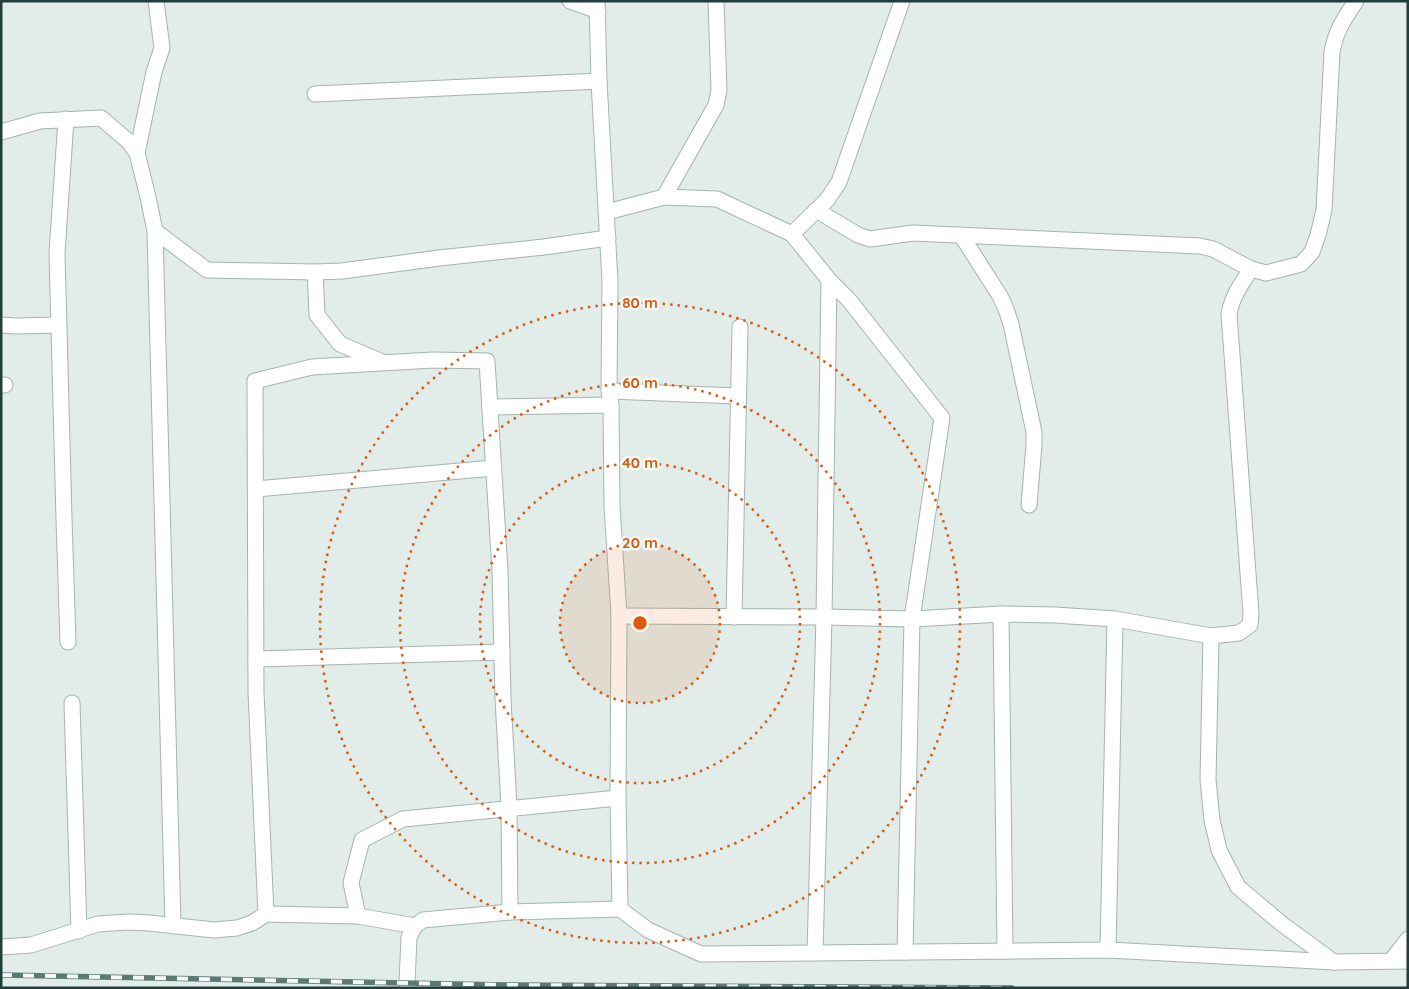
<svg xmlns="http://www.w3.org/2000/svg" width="1409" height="989" font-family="Quicksand,sans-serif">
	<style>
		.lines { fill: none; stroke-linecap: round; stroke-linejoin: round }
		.street-casing { stroke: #a4b4b1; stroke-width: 17 }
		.secondary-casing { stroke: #a0b8b3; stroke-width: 17 }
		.street { stroke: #fff; stroke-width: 15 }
		.secondary { stroke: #fff; stroke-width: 15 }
		.rail-casing { stroke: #5c7975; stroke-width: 5.5 }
		.rail { stroke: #f2f9f6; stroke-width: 4; stroke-dasharray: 11; stroke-linecap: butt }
		.ring { fill: none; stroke: #de580e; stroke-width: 2.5; stroke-dasharray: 2.5 5 }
		.centre { fill: #de580e; stroke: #f2f9f6; stroke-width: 2.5 }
		.ring-label { font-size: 15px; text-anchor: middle; font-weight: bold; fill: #de580e; stroke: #f2f9f6; stroke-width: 5; stroke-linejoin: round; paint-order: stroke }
	</style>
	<rect width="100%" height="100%" fill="#e2ece9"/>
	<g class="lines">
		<g class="street-casing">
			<g id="street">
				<path d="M 570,1 L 598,11"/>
				<path d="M 315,94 L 599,81"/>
				<path d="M 66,119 L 57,253 L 64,519 L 68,642"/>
				<path d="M 1,132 L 40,121 L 101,118 L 128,141 L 137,153 L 148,197 L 155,231 L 173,926"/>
				<path d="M 137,153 L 154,72 L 162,48 L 156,1"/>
				<path d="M 664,197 L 716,105 L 719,90 L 716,1"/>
				<path d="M 816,210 L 858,235 L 870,239 L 913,233 L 1200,246 L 1213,249 L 1251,269 L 1266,273 L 1301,264 L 1312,252 L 1318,235 L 1324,210 L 1332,52 C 1336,30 1344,19 1356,1"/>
				<path d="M 607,212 L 664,197 L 717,199 L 792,234 L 829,280 L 849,300 L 942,418 L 912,619 L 905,952"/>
				<path d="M 155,231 L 207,270 L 315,272 L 342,271 L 439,258 L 544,247 L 608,238"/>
				<path d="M 792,234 L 827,200 L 839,182 L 902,1"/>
				<path d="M 961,235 L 1000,296 L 1006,309 L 1011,324 L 1034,432 L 1034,445 L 1029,505"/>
				<path d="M 315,272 L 317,315 L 340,344 L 380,361"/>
				<path d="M 1,325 L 15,326 L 59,325"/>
				<path d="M 1,385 L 5,385"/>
				<path d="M 609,391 L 738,396"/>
				<path d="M 490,407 L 611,405"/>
				<path d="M 256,489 L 494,468"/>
				<path d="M 1001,614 L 1005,951"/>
				<path d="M 619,616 L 824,617 L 912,619 L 1001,614 L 1055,615 L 1115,619 L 1211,636 L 1239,633 L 1250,625 L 1251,614 L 1229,314 C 1232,297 1241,284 1251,269"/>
				<path d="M 734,617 L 740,327"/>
				<path d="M 1211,636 L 1208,780 L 1212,820 L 1219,850 L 1238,887 L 1282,924 L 1334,962"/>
				<path d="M 256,659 L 502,652"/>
				<path d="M 72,703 L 79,931"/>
				<path d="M 620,909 L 648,930 L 701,954 L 1108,950 L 1334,962 L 1408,961"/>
				<path d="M 266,914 L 256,692 L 255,381 L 312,367 L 433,360 L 487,361 L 500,571 L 503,699 L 509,807 L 510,912"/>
				<path d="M 358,916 L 351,883 L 362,840 L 403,819 L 618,798"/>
				<path d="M 1,947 L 31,945 L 98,924 L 128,922 L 149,923 L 214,930 L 237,928 L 252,923 L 266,914 L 358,916 L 415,926"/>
				<path d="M 1108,950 L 1115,619"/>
				<path d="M 815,953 L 824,617 L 829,280"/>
				<path d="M 1391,961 L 1408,939"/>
			</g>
		</g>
		<g class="secondary-casing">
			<path id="secondary" d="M 408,988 L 407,983 L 409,937 L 415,926 L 423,920 L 510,912 L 620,909 L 618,798 L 619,616 L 612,506 L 611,405 L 609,391 L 610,282 L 599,81 L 597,1"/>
		</g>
		<use href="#street" class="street"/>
		<use href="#secondary" class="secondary"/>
		<g class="rail-casing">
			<path id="rail" d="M 1,975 L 506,985 L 1012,988"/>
		</g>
		<use href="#rail" class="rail"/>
	</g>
	<circle cx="640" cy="623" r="80" fill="#de580e" fill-opacity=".12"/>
	<g class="ring">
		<circle cx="640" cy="623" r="80"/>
		<circle cx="640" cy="623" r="160"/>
		<circle cx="640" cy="623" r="240"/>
		<circle cx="640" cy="623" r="320"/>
	</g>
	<circle cx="640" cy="623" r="8" class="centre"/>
	<g class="ring-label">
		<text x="640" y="308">80 m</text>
		<text x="640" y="388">60 m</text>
		<text x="640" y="468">40 m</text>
		<text x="640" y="548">20 m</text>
	</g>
	<rect width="1409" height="989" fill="none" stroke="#213e3a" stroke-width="5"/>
</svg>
